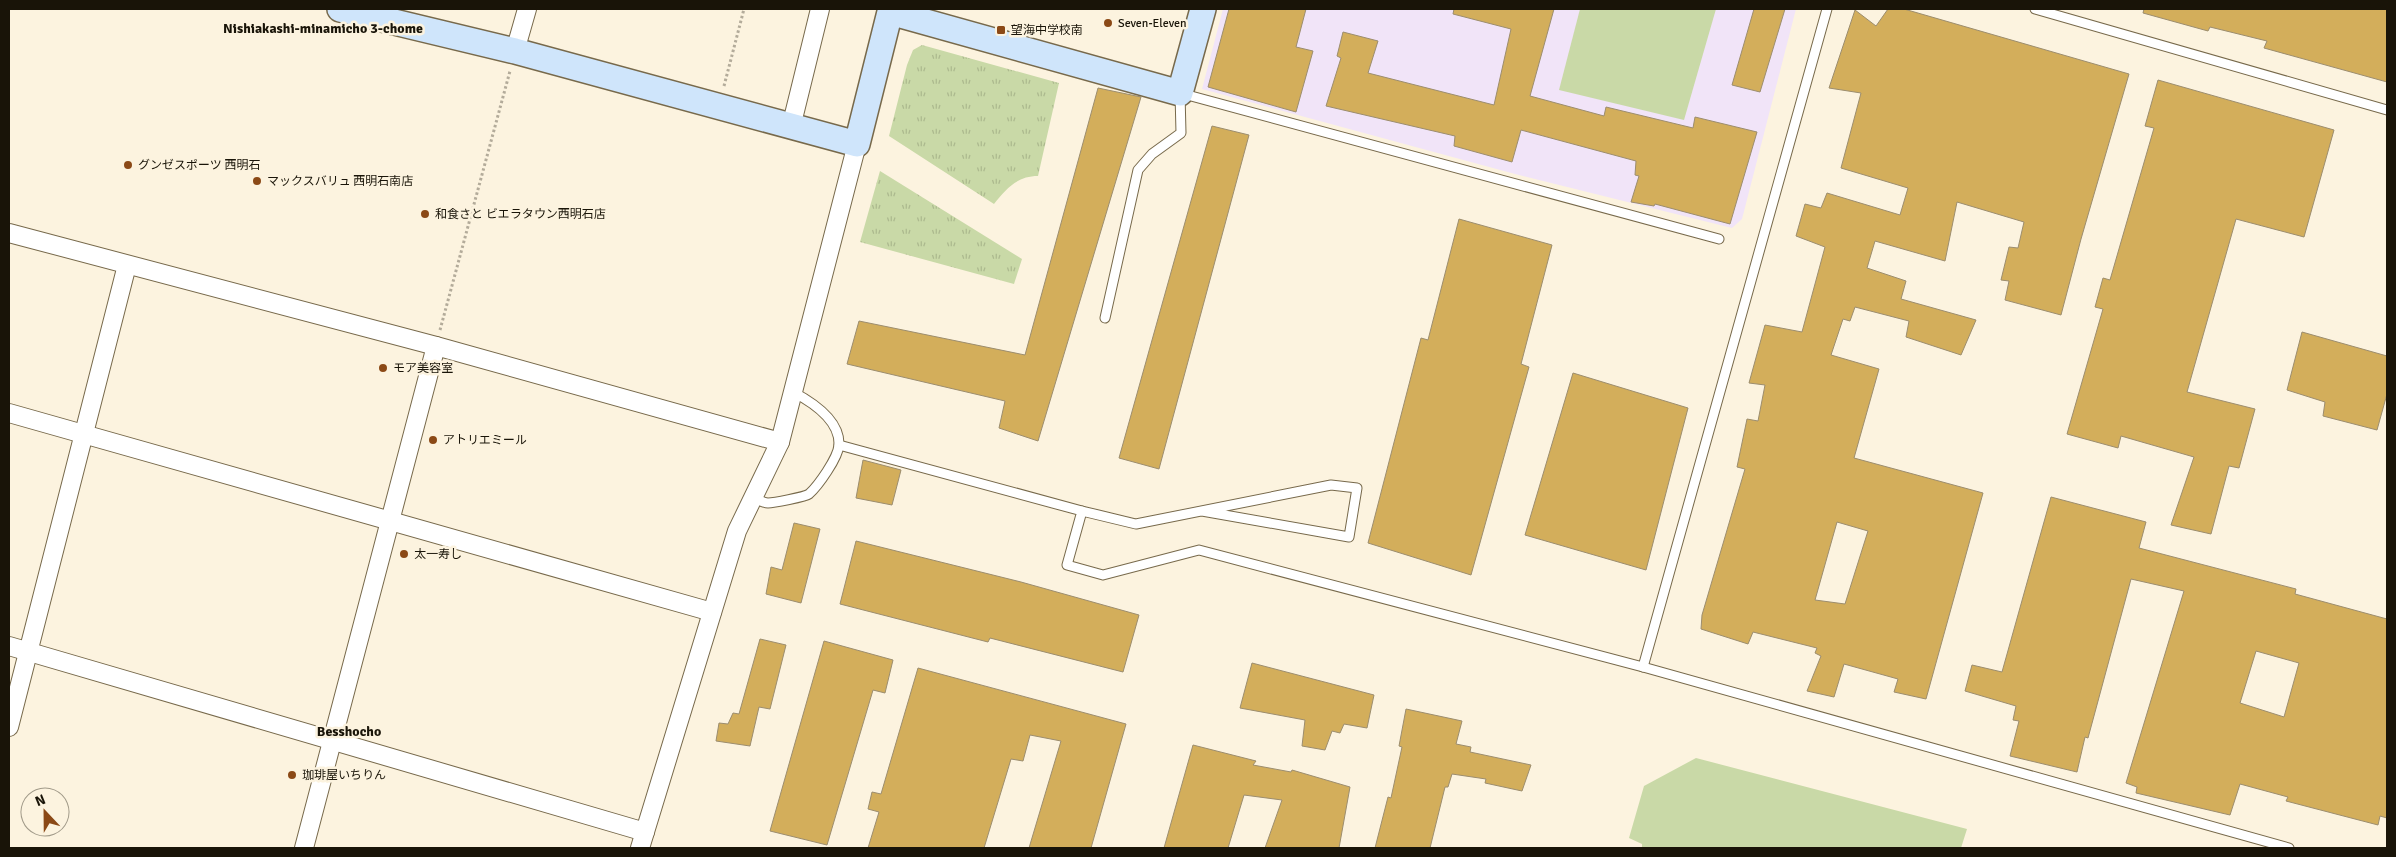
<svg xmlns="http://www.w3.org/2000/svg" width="2396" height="857" font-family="Signika,'Noto Sans JP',sans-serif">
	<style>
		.education { fill: #f1e4f8 }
		.grass { fill: url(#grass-tufts) }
		.pitch { fill: #c9d9a7 }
		.building { fill: #d3ae5b; stroke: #9c8d6e; fill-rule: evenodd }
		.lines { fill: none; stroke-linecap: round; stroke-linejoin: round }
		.lane-casing { stroke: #77694b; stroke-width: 11 }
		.street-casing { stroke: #77694b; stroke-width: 20 }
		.secondary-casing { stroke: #77694b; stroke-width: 28 }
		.path { stroke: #b3ab9a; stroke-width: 3; stroke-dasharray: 2.5 2.5; stroke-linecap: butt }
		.lane { stroke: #fff; stroke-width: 9 }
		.street { stroke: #fff; stroke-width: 18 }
		.secondary { stroke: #cfe5fb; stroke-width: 25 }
		.poi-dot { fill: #8b4916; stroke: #fcf3df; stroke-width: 2 }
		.labels { text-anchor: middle; stroke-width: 5; stroke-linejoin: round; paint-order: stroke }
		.poi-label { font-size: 12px; fill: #191408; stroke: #fcf3df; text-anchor: start }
		.neighbourhood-label { font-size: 14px; font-weight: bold; fill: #191408; stroke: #fcf3df }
	</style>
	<defs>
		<pattern id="grass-tufts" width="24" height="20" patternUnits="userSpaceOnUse" patternTransform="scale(1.25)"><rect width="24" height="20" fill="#c9d9a7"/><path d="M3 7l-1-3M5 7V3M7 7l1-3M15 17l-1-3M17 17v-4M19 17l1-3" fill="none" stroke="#acb98e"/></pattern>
	</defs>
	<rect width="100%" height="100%" fill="#fcf3df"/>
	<path class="education" d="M 1223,9 L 1796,9 L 1742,219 L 1732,228 L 1515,174 L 1202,89 Z"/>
	<g class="grass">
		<path d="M 922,45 L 1059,83 L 1038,176 C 1017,176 1006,189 994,204 L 889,136 L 907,65 L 913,50 Z"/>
		<path d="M 880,171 L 1022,259 L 1014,284 L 860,242 Z"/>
	</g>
	<g class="pitch">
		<path d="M 1580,9 L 1716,9 L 1684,120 L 1559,90 Z"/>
		<path d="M 1696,758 L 1967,829 L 1961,848 L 1642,848 L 1642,844 L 1629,838 L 1644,786 Z"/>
	</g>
	<g class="building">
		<path d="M 1229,9 L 1306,9 L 1296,47 L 1313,51 L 1296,112 L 1208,87 Z"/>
		<path d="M 1454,9 L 1554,9 L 1530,96 L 1604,116 L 1606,107 L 1693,128 L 1695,117 L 1757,132 L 1730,224 L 1655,204 L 1654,206 L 1631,202 L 1639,176 L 1635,175 L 1636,161 L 1521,130 L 1512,162 L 1454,146 L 1455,136 L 1326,106 L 1341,58 L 1337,56 L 1343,32 L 1378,41 L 1368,73 L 1494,105 L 1511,29 L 1453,14 Z"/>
		<path d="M 1754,9 L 1785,9 L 1760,92 L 1732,85 Z"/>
		<path d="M 1888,9 L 1904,9 L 2129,74 L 2081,239 L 2061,315 L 2005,300 L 2009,281 L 2001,280 L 2009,247 L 2018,248 L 2024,222 L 1957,202 L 1945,261 L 1875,241 L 1867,268 L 1906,281 L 1901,299 L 1976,320 L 1961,355 L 1906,337 L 1909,321 L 1855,307 L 1850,321 L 1843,319 L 1831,355 L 1879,369 L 1854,458 L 1983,493 L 1926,699 L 1894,692 L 1898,679 L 1844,664 L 1834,697 L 1807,691 L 1821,656 L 1815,653 L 1817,648 L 1753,632 L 1748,644 L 1701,629 L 1702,615 L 1745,469 L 1737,467 L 1747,419 L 1758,421 L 1765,385 L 1749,383 L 1765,325 L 1802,332 L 1825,247 L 1796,236 L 1805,204 L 1821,208 L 1827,193 L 1900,215 L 1908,188 L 1841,168 L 1861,93 L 1829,88 L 1855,10 L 1876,26 ZM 1837,522 L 1868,531 L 1845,604 L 1815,600 Z"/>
		<path d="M 2144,9 L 2387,9 L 2387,82 L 2264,48 L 2267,41 L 2210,27 L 2208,31 L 2143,13 Z"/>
		<path d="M 2158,80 L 2334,130 L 2304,237 L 2236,219 L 2187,392 L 2255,409 L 2239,468 L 2229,466 L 2211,534 L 2171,525 L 2194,457 L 2121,436 L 2118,448 L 2067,434 L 2103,309 L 2095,307 L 2103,278 L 2110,280 L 2154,128 L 2145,126 Z"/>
		<path d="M 1098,88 L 1141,97 L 1038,441 L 999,428 L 1005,401 L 847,364 L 859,321 L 1025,355 Z"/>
		<path d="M 1212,126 L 1249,135 L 1159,469 L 1119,458 Z"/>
		<path d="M 1459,219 L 1552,245 L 1521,364 L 1529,367 L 1471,575 L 1368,543 L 1421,338 L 1428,340 Z"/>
		<path d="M 2302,332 L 2387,356 L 2387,394 L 2377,430 L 2323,416 L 2325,402 L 2287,390 Z"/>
		<path d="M 1573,373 L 1688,408 L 1646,570 L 1525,535 Z"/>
		<path d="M 863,460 L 901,470 L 892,505 L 856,498 Z"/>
		<path d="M 2051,497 L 2146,522 L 2139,548 L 2296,589 L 2295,594 L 2387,619 L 2387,818 L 2380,816 L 2378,825 L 2286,801 L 2288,797 L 2240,784 L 2230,815 L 2136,793 L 2137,787 L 2126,783 L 2184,591 L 2131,579 L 2088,738 L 2085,737 L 2077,772 L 2010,756 L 2019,721 L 2013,720 L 2016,706 L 1965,691 L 1972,665 L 2002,672 ZM 2256,651 L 2299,663 L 2284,717 L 2240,703 Z"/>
		<path d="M 794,523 L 820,529 L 801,603 L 766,594 L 771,567 L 782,570 Z"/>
		<path d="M 856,541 L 1021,582 L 1139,615 L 1123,672 L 990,638 L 988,642 L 840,604 Z"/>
		<path d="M 760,639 L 786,645 L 770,709 L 759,707 L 750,746 L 716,741 L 719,723 L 728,724 L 733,713 L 739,714 Z"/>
		<path d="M 824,641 L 893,660 L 885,693 L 873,690 L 827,845 L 770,831 Z"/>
		<path d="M 1252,663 L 1374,695 L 1367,728 L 1344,724 L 1340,733 L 1332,731 L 1325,750 L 1302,746 L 1305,720 L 1240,708 Z"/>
		<path d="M 918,668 L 1126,724 L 1091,848 L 1029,848 L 1061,741 L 1030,735 L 1023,761 L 1011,759 L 984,848 L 868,848 L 879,812 L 868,809 L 872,792 L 881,794 Z"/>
		<path d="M 1406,709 L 1462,721 L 1456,744 L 1471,747 L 1470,752 L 1531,765 L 1522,791 L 1485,783 L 1486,779 L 1452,774 L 1448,787 L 1445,787 L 1430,848 L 1375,848 L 1388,797 L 1391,798 L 1402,747 L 1399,746 Z"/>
		<path d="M 1193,745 L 1256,761 L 1253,765 L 1291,772 L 1292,770 L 1350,787 L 1339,848 L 1265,848 L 1282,800 L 1244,795 L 1228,848 L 1164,848 Z"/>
	</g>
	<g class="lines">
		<g class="lane-casing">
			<g id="lane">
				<path d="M 2035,9 L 2387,110"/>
				<path d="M 1105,318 L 1138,170 L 1152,154 L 1181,133 L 1180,93 C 1360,141 1539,192 1719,239"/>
				<path d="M 839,445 L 1082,511 L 1067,565 L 1103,575 L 1199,550 L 1643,667 L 2289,848"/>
				<path d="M 753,498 C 758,499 763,503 768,503 C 773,503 805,497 809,494 C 818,486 838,458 839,445 C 840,420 812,402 793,392"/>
				<path d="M 1082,511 L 1136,524 L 1331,485 L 1357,488 L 1349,537 L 1202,511"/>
				<path d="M 1643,667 L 1827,9"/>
			</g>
		</g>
		<g class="street-casing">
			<g id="street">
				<path d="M 515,51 L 527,9"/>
				<path d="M 791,127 L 820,9"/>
				<path d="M 9,233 L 436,346 L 780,442"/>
				<path d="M 9,413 L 712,612"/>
				<path d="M 9,646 L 645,832"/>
				<path d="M 9,727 L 127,265"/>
				<path d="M 304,848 L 436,346"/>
				<path d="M 640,848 L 737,531 L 780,442 L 857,144"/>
			</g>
		</g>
		<g class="secondary-casing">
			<path id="secondary" d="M 340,9 L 515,51 L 857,144 L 890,12 L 1180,93 L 1203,9"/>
		</g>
		<g class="path">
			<path d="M 724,86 L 744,9"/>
			<path d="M 440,330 L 510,71"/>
		</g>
		<use href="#lane" class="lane"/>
		<use href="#street" class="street"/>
		<use href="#secondary" class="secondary"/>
	</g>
	<g class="poi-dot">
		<circle cx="1108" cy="23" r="5"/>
		<rect x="996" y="25" width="10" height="10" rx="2.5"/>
		<circle cx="128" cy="165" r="5"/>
		<circle cx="257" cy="181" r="5"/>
		<circle cx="425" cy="214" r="5"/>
		<circle cx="383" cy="368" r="5"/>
		<circle cx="433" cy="440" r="5"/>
		<circle cx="404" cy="554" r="5"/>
		<circle cx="292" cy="775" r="5"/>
	</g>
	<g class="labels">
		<g class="poi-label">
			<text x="1118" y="27">Seven-Eleven</text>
			<text x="1011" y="34">望海中学校南</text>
			<text x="138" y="169">グンゼスポーツ 西明石</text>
			<text x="267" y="185">マックスバリュ 西明石南店</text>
			<text x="435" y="218">和食さと ビエラタウン西明石店</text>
			<text x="393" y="372">モア美容室</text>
			<text x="443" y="444">アトリエミール</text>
			<text x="414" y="558">太一寿し</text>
			<text x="302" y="779">珈琲屋いちりん</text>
		</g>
		<g class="neighbourhood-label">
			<text x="323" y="33">Nishiakashi-minamicho 3-chome</text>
			<text x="349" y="736">Besshocho</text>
		</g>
	</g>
	<rect width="2396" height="857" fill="none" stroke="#191408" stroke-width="20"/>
	<g transform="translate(45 812) rotate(338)"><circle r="24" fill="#fcf3df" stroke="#a19a89"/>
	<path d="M0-4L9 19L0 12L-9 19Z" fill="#8b4916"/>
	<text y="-8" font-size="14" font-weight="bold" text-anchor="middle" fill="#191408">N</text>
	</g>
</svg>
